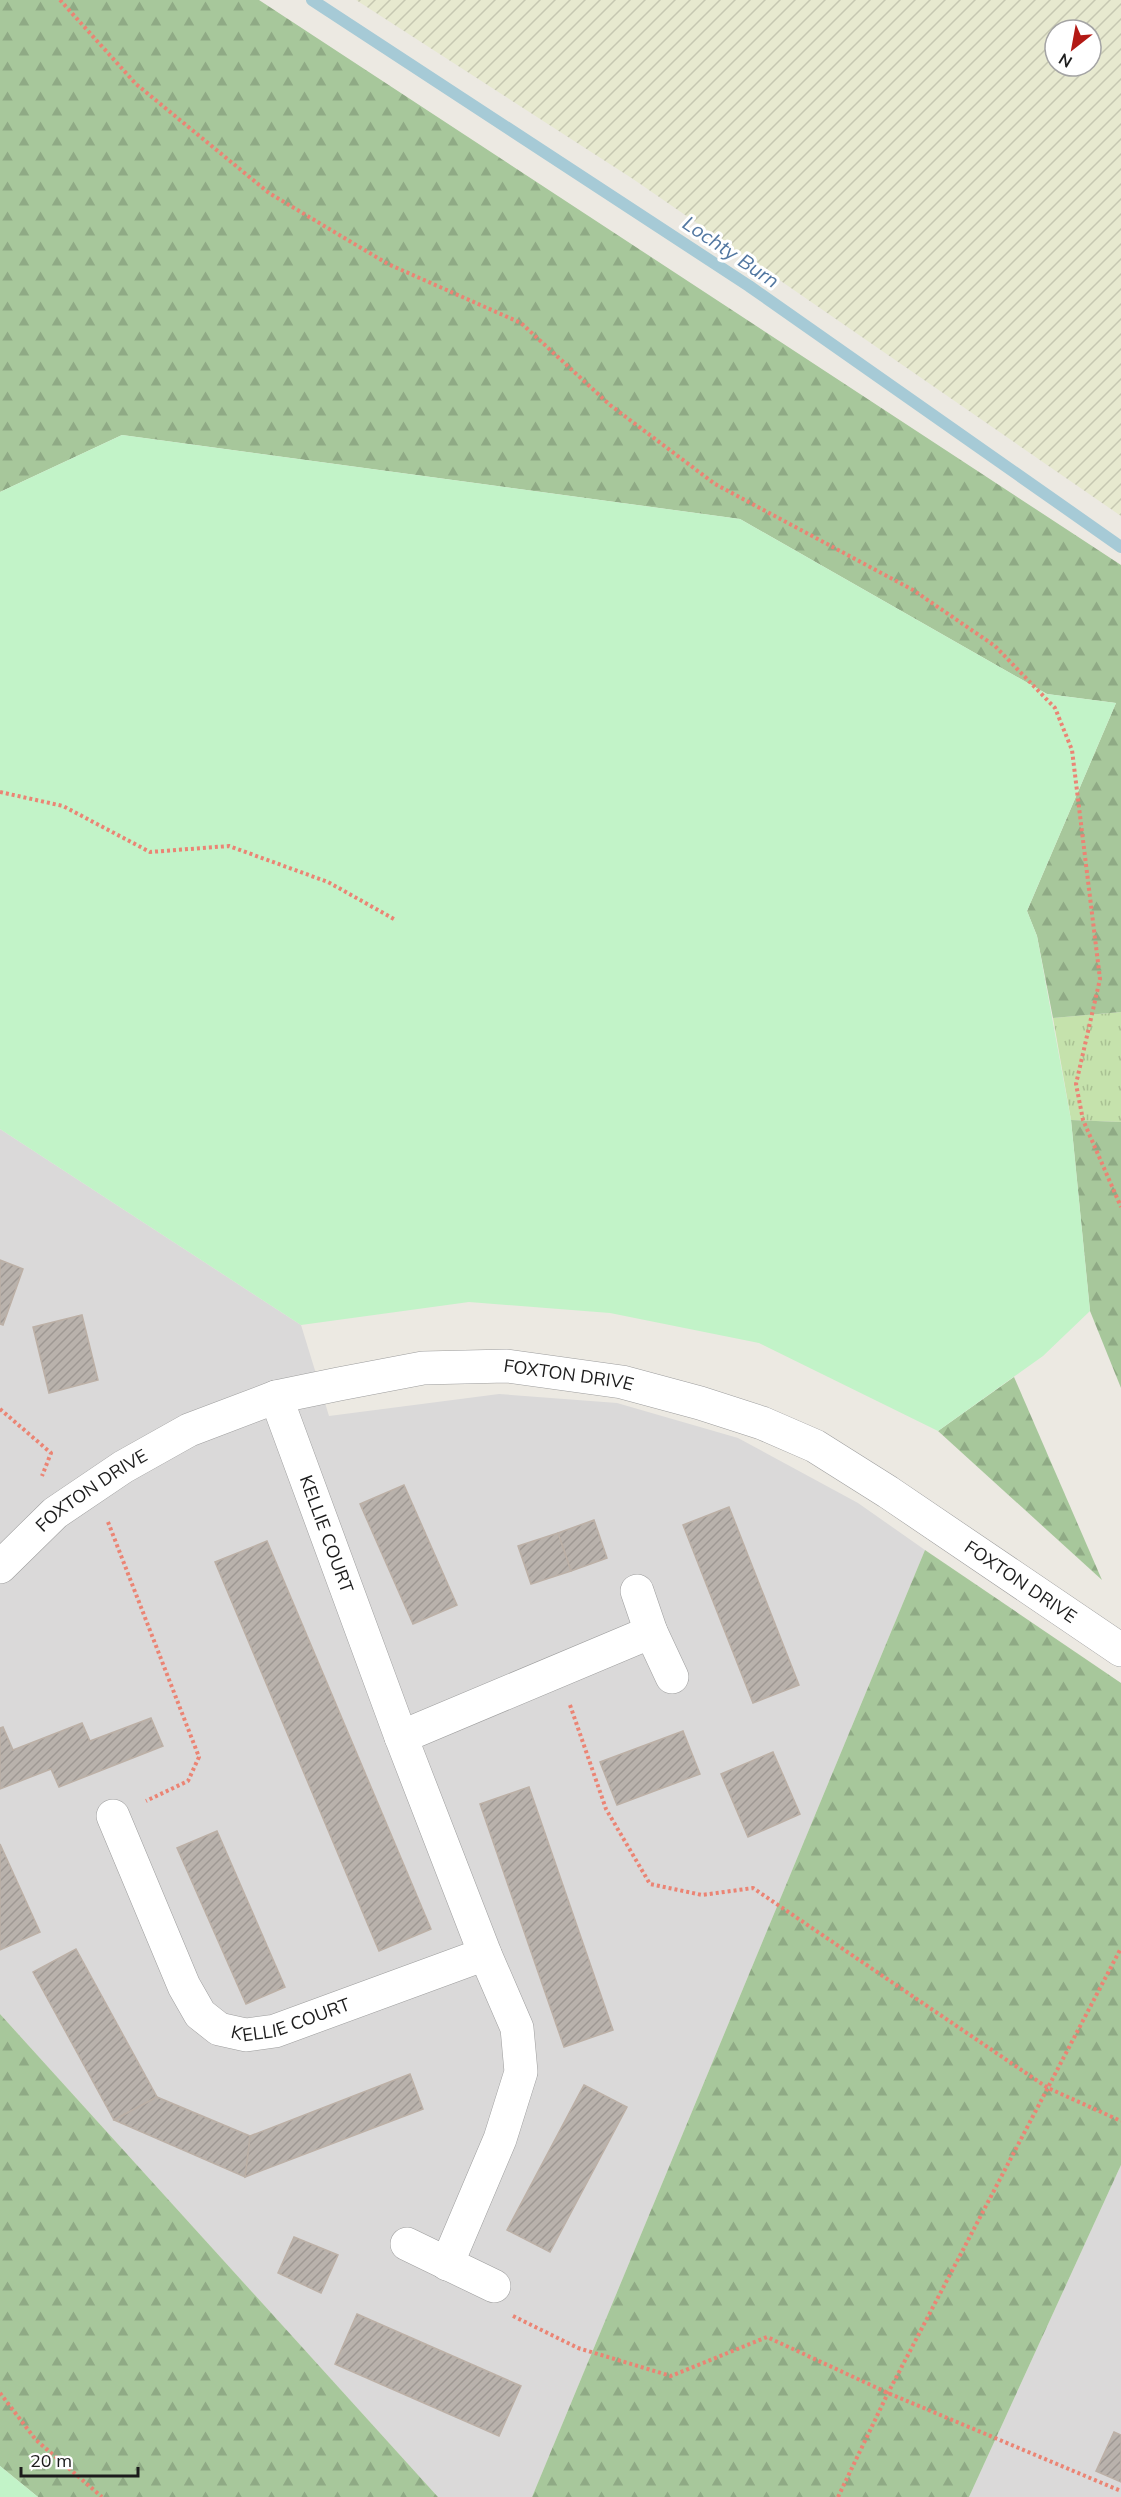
<svg xmlns="http://www.w3.org/2000/svg" width="1121" height="2497" font-family="Mulish,sans-serif">
	<style>
		.residential { fill: #dad9d9 }
		.farmland { fill: url(#farmland-furrows); fill-rule: evenodd }
		.grass { fill: url(#grass-tufts) }
		.forest { fill: url(#forest-firs) }
		.park { fill: #c2f3c8 }
		.lines { fill: none; stroke-linecap: round; stroke-linejoin: round }
		.stream { stroke: #a6cad6; stroke-width: 12 }
		.building { fill: url(#building-hatch); stroke: #bcb0a6; stroke-width: 1.5 }
		.minor-casing { stroke: #9d9d9d; stroke-width: 34 }
		.path { stroke: #eb8474; stroke-width: 4; stroke-dasharray: 3 3; stroke-linecap: butt }
		.minor { stroke: #fff; stroke-width: 33 }
		.labels { text-anchor: middle; stroke-width: 6; stroke-linejoin: round; paint-order: stroke }
		.street-label { font-size: 18px; fill: #1c1c1c; stroke: #fff }
		.water-label { font-size: 20px; font-style: italic; fill: #5277a1; stroke: #fff }
	</style>
	<defs>
		<pattern id="farmland-furrows" width="10" height="10" patternUnits="userSpaceOnUse" patternTransform="scale(1.5)"><rect width="10" height="10" fill="#e7e9cf"/><path d="M-1 1l2-2M0 10L10 0M9 11l2-2" fill="none" stroke="#c6c7b1"/></pattern>
		<pattern id="grass-tufts" width="24" height="20" patternUnits="userSpaceOnUse" patternTransform="scale(1.5)"><rect width="24" height="20" fill="#c5e2ac"/><path d="M3 7l-1-3M5 7V3M7 7l1-3M15 17l-1-3M17 17v-4M19 17l1-3" fill="none" stroke="#a9c193"/></pattern>
		<pattern id="forest-firs" width="22" height="20" patternUnits="userSpaceOnUse" patternTransform="scale(1.5)"><rect width="22" height="20" fill="#a7c79b"/><path d="M5 1l3.5 6h-7zM16 11l3.5 6h-7z" fill="#8faa85"/></pattern>
		<pattern id="building-hatch" width="6" height="6" patternUnits="userSpaceOnUse" patternTransform="scale(1.5)"><rect width="6" height="6" fill="#b9b2ac"/><path d="M-1 1l2-2M0 6l6-6M5 7l2-2" fill="none" stroke="#9e9893"/></pattern>
	</defs>
	<rect width="100%" height="100%" fill="#ece9e2"/>
	<g class="residential">
		<path d="M 0,1129 L 301,1325 L 329,1416 L 499,1394 L 617,1403 L 738,1438 L 858,1503 L 925,1550 L 532,2497 L 438,2497 L 0,2014 Z"/>
		<path d="M 1121,2165 L 1121,2497 L 969,2497 Z"/>
	</g>
	<path class="farmland" d="M 356,0 L 1121,0 L 1121,516 L 633,179 ZM 1055,30 L 1091,30 L 1091,66 L 1055,66 Z"/>
	<path class="grass" d="M 1121,1012 L 1121,1122 L 1071,1120 L 1053,1018 Z"/>
	<g class="forest">
		<path d="M 0,0 L 259,0 L 1121,565 L 1121,1012 L 1053,1018 L 1037,936 L 1027,911 L 1116,703 L 1047,694 L 740,519 L 122,435 L 0,492 Z"/>
		<path d="M 1071,1120 L 1121,1122 L 1121,1388 L 1090,1311 Z"/>
		<path d="M 1014,1377 L 1102,1580 L 938,1431 Z"/>
		<path d="M 925,1550 L 1121,1683 L 1121,2165 L 969,2497 L 532,2497 Z"/>
		<path d="M 0,2014 L 438,2497 L 38,2497 L 0,2466 Z"/>
	</g>
	<g class="park">
		<path d="M 122,435 L 740,519 L 1047,694 L 1116,703 L 1027,911 L 1037,936 L 1071,1120 L 1090,1311 L 1043,1356 L 938,1431 L 759,1343 L 610,1313 L 469,1302 L 301,1325 L 0,1129 L 0,492 Z"/>
		<path d="M 0,2466 L 38,2497 L 0,2497 Z"/>
	</g>
	<g class="lines">
		<path class="stream" d="M 312,0 L 749,286 L 1121,547"/>
	</g>
	<g class="building">
		<path d="M 0,1260 L 23,1269 L 3,1325 L 0,1324 Z"/>
		<path d="M 82,1315 L 98,1380 L 49,1393 L 33,1327 Z"/>
		<path d="M 404,1485 L 457,1605 L 413,1624 L 360,1504 Z"/>
		<path d="M 729,1507 L 799,1685 L 753,1703 L 683,1525 Z"/>
		<path d="M 594,1520 L 607,1558 L 571,1571 L 558,1533 Z"/>
		<path d="M 558,1533 L 571,1571 L 531,1584 L 518,1546 Z"/>
		<path d="M 267,1541 L 431,1929 L 379,1951 L 215,1562 Z"/>
		<path d="M 151,1718 L 163,1746 L 59,1787 L 51,1769 L 0,1789 L 0,1728 L 3,1727 L 13,1750 L 82,1723 L 90,1741 Z"/>
		<path d="M 683,1731 L 700,1774 L 617,1805 L 600,1762 Z"/>
		<path d="M 773,1752 L 800,1814 L 748,1837 L 721,1774 Z"/>
		<path d="M 529,1787 L 613,2030 L 564,2047 L 480,1804 Z"/>
		<path d="M 217,1831 L 285,1987 L 246,2004 L 177,1848 Z"/>
		<path d="M 0,1844 L 40,1932 L 0,1950 Z"/>
		<path d="M 76,1949 L 157,2097 L 114,2120 L 33,1972 Z"/>
		<path d="M 410,2074 L 423,2109 L 245,2177 L 250,2136 Z"/>
		<path d="M 584,2085 L 627,2107 L 550,2252 L 507,2230 Z"/>
		<path d="M 157,2097 L 250,2136 L 245,2177 L 114,2120 Z"/>
		<path d="M 294,2237 L 338,2255 L 321,2293 L 278,2273 Z"/>
		<path d="M 357,2314 L 521,2386 L 499,2436 L 335,2364 Z"/>
		<path d="M 1114,2432 L 1121,2435 L 1121,2482 L 1096,2471 Z"/>
	</g>
	<g class="lines">
		<g class="minor-casing">
			<g id="minor">
				<path id="s1" d="M 276,1397 L 401,1737 L 485,1954 L 517,2028 L 521,2072 L 500,2139 L 447,2264"/>
				<path id="s2" d="M 0,1567 L 55,1513 L 123,1467 L 189,1430 L 276,1397 L 339,1384 L 423,1368 L 507,1366 L 622,1382 L 700,1403 L 762,1423 L 815,1446 L 888,1492 L 1121,1650"/>
				<path d="M 637,1591 L 651,1632 L 672,1677"/>
				<path d="M 401,1737 L 651,1632"/>
				<path id="s3" d="M 113,1816 L 184,1986 L 200,2014 L 219,2029 L 246,2035 L 275,2031 L 485,1954"/>
				<path d="M 407,2244 L 494,2286"/>
			</g>
		</g>
		<g class="path">
			<path d="M 60,0 L 136,84 L 269,193 L 388,264 L 521,323 L 610,405 L 715,484 L 913,590 L 995,646 L 1055,708 L 1072,750 L 1100,979 L 1076,1084 L 1083,1120 L 1121,1207"/>
			<path d="M 0,792 L 63,806 L 150,852 L 229,846 L 328,882 L 394,919"/>
			<path d="M 0,1409 L 51,1453 L 42,1476"/>
			<path d="M 108,1522 L 199,1757 L 188,1781 L 146,1801"/>
			<path d="M 570,1705 L 606,1809 L 650,1884 L 702,1895 L 753,1888 L 1048,2088 L 1121,2121"/>
			<path d="M 513,2316 L 578,2348 L 671,2376 L 767,2337 L 888,2393 L 1121,2491"/>
			<path d="M 0,2393 L 36,2440 L 102,2497"/>
			<path d="M 838,2497 L 888,2393 L 1121,1948"/>
		</g>
		<use href="#minor" class="minor"/>
	</g>
	<g class="labels">
		<g class="street-label">
			<text dy="6" stroke="none"><textPath href="#s2" startOffset="624">FOXTON DRIVE</textPath></text>
			<text dy="6" stroke="none"><textPath href="#s2" startOffset="120">FOXTON DRIVE</textPath></text>
			<text dy="6" stroke="none"><textPath href="#s1" startOffset="146">KELLIE COURT</textPath></text>
			<text dy="6" stroke="none"><textPath href="#s2" startOffset="1128">FOXTON DRIVE</textPath></text>
			<text dy="6" stroke="none"><textPath href="#s3" startOffset="315">KELLIE COURT</textPath></text>
		</g>
		<g class="water-label">
			<text transform="translate(731 252) rotate(34)" y="7">Lochty Burn</text>
		</g>
	</g>
	<g transform="translate(1073 48) rotate(211)"><circle r="28" fill="#ffffff" stroke="#a4a4a4" stroke-width="1.5"/>
	<path d="M0-4.5L10 22L0 15L-10 22Z" fill="#b31914"/>
	<text y="-9" font-size="16" font-weight="bold" text-anchor="middle" fill="#1c1c1c">N</text>
	</g>
	<path d="M21 2467v9h117v-9" fill="none" stroke="#1c1c1c" stroke-width="3"/>
	<text x="30" y="2467" font-size="18" fill="#1c1c1c" stroke="#ffffff" stroke-width="4.5" paint-order="stroke">20 m</text>
</svg>
